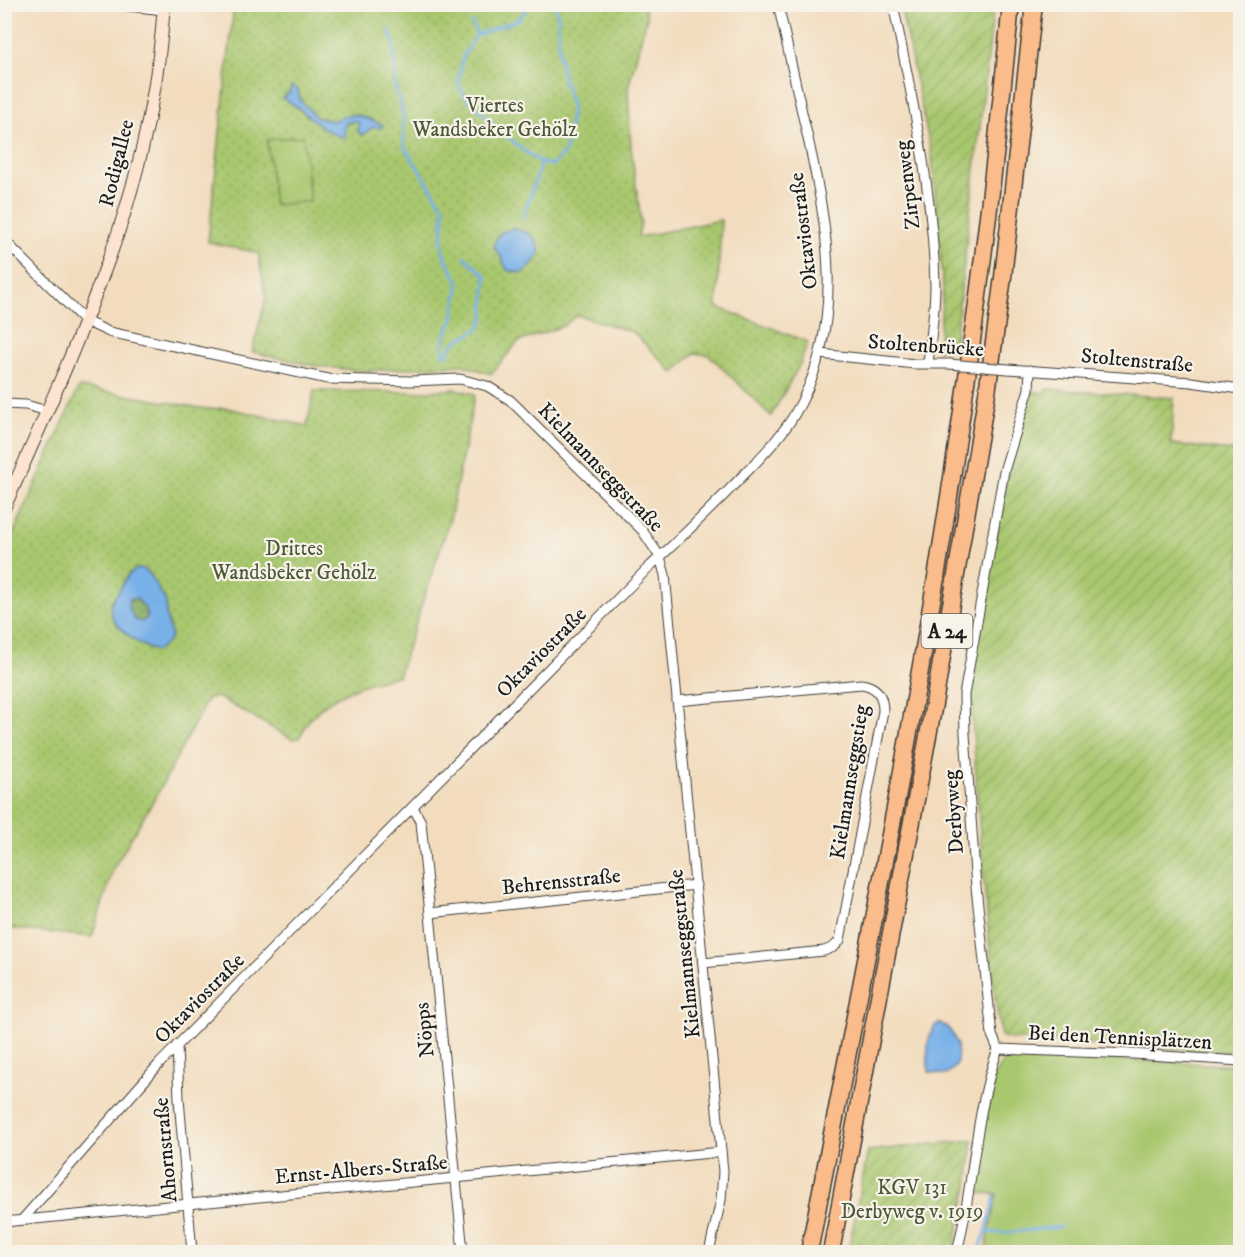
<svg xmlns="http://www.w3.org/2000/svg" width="1245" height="1257" font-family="'IM FELL DW Pica',serif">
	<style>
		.forest { fill: url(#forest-crowns); stroke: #51643e; stroke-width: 1.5 }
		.park { fill: url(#park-dots); stroke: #627245; stroke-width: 1.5; fill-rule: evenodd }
		.garden { fill: url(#garden-furrows); stroke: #627245; stroke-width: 1.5 }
		.pitch { fill: #a8c76e; stroke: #627245; stroke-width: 1.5 }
		.water { fill: #78b0e8; stroke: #4a6682; stroke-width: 1.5; fill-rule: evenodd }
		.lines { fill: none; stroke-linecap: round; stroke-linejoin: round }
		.stream { stroke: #78b0e8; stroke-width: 3 }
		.street-casing { stroke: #3c3934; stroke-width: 11 }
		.secondary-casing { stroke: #3c3934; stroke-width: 14 }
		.highway-casing { stroke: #3c3934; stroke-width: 19 }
		.street { stroke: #fff; stroke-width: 9 }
		.secondary { stroke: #fde4d1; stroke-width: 12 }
		.highway { stroke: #fabc8b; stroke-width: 16 }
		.street-bridge-casing { stroke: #3c3934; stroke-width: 11; stroke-linecap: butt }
		.street-bridge { stroke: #fff; stroke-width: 9 }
		.labels { text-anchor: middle; stroke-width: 4.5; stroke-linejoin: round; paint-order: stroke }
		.shield { fill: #f7f3e8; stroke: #5e5c59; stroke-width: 1.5 }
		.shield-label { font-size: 20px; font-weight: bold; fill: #1c1c1c }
		.park-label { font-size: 21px; fill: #4d5839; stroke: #f7f3e8 }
		.street-label { font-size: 21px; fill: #1c1c1c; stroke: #f7f3e8 }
	</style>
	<defs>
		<pattern id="forest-crowns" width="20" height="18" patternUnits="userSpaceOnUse" patternTransform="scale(1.5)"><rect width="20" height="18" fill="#86ac61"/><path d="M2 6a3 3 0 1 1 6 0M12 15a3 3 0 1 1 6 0" fill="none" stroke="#6d8b4f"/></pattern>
		<pattern id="park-dots" width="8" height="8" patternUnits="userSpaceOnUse" patternTransform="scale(1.5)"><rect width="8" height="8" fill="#a8c76e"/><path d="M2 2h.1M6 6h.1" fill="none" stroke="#90aa5f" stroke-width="1.8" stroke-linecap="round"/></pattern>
		<pattern id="garden-furrows" width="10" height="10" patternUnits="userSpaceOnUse" patternTransform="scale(1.5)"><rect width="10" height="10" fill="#a8c76e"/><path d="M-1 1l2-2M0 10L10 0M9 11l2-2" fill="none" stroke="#90aa5f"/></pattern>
	</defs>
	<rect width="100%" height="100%" fill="#f7f3e8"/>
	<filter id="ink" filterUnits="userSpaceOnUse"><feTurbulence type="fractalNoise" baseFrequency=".0167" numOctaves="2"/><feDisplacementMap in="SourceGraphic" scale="12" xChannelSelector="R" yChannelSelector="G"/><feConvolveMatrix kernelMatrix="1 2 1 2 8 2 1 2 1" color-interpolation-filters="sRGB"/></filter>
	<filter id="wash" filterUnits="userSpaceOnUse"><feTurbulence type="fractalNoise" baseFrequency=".008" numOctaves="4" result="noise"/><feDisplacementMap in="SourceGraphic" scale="24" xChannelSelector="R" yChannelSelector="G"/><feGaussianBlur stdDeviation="1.35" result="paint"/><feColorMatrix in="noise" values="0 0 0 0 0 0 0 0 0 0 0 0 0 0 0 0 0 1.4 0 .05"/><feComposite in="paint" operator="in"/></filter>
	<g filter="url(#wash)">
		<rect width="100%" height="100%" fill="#f2dcbd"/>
		<path class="forest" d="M 136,598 L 146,609 L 147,618 L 141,622 L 135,620 L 128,606 L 129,599 Z"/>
		<g class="park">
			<path d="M 234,5 L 643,5 L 647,17 L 628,88 L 631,148 L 641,222 L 638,237 L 721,220 L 717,307 L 808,342 L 800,364 L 771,416 L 709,355 L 694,353 L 674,373 L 633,332 L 577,315 L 563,326 L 518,342 L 491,374 L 463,365 L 363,371 L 314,366 L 252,352 L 266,298 L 258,253 L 208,242 ZM 298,90 L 300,100 L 317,118 L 333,121 C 353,109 363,116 382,125 L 373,127 L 363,135 L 360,123 L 352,121 L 346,123 L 344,132 L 307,116 L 293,103 L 283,98 Z"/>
			<path d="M 79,387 L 207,409 L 227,408 L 307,426 L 314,391 L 411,392 L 455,389 L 475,394 L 450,519 L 398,676 C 367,682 332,693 311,718 C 306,723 303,732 299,738 L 292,739 L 218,697 L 208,698 L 158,793 L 114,867 L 92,937 L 5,928 L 5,552 ZM 119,591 L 166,602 L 166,615 L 169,625 L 149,649 C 131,636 112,629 111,604 Z"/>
		</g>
		<g class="garden">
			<path d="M 900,5 L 994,5 L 954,349 L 938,351 L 943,289 L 932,157 Z"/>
			<path d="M 1048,389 L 1174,398 L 1171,444 L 1240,452 L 1240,1053 L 1011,1039 L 1001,1036 L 993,985 L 980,836 L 970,685 L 1008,470 L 1033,391 L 1041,393 Z"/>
			<path d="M 973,1140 L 968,1186 L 953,1252 L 848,1252 L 868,1151 Z"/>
		</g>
		<g class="pitch">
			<path d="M 303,136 L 310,201 L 274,205 L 267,140 Z"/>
			<path d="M 1019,1054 L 1240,1066 L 1240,1252 L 985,1252 L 997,1194 L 977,1193 C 980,1161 984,1087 1003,1061 C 1008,1056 1013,1054 1019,1054 Z"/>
		</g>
		<g class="water">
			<path d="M 292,86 L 298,90 L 300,100 L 317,118 L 333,121 C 354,109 361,117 383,125 L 381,128 L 373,127 L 363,135 L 358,132 L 359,123 L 352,121 L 346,123 L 344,132 L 346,138 C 320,133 305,108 282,98 L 289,93 Z"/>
			<path d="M 513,228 C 530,233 537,235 540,254 L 530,267 L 521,273 L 507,270 L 501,257 L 494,247 C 496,234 501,232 513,228 Z"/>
			<path d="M 136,569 L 144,569 L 150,574 L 166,602 L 166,615 L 171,635 L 168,642 L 157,651 C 141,648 105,623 111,603 C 112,599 117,595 119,591 C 124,582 127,574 136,569 ZM 136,598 L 146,609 L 147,618 L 141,622 L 135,620 L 128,606 L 129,599 Z"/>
			<path d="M 940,1023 C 957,1031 960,1050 956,1066 L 946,1075 L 929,1072 C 927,1059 925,1028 940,1023 Z"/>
		</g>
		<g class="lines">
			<g class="stream">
				<path d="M 530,4 L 519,19 L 477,35 L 463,56 L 458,84 L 467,99 L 519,147 L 541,163 L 553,165 L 565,152 L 572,108 L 565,86 L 559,55 L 558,14 L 553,4"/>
				<path d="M 395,9 L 397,4"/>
				<path d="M 472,22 L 477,35"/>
				<path d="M 389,30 L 394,44 L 395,87 L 403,111 L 404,146 L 444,208 L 442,243 L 444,255 L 459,283 L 453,319 L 444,338 L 443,354 L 446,355 L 454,343 L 480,328 L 484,316 L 486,276 L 465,257"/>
				<path d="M 523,218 L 541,163"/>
				<path d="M 986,1232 L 995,1196"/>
				<path d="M 979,1252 L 986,1232 L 1004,1233 L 1060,1227"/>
			</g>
		</g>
	</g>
	<g filter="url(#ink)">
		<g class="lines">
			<g class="street-casing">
				<g id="street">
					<path d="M 111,4 L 164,10"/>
					<path d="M 893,4 C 912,97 933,191 935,285 C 935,311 931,337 928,363"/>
					<path d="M 4,240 L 85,321 L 109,332 L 328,379 L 411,381 L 460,379 L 487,386 L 510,400 L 642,530 L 660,557 L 665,575 L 723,1171 L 721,1200 L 709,1252"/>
					<path d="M 820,354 L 915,364 L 949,364"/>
					<path d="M 1008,369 L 1191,382 L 1240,389"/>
					<path d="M 4,404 L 26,405 L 47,411"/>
					<path d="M 677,701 L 861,684 C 877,686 883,695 883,711 L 840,940 L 834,947 L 824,951 L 703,963"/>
					<path d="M 413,807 L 421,822 L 463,1252"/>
					<path d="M 430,913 L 696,885"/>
					<path d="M 177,1045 L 179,1099 L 192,1252"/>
					<path d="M 998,1049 L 1133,1054 L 1240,1061"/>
					<path d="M 22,1220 L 160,1063 L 648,568 C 675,544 701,518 727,492 C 750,468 775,445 793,417 C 847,329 828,228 807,134 C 797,91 788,48 778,4"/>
					<path d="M 4,1222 L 721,1152"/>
					<path d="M 957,1252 C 974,1185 974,1115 998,1049 L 992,1035 L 976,887 L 965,734 L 964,695 L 1004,471 L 1029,389 L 1030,370"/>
				</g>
			</g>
			<g class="secondary-casing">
				<path id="secondary" d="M 4,508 C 44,419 85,328 117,236 C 142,162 159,82 164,4"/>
			</g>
			<g class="highway-casing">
				<g id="highway">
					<path d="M 809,1252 C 859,993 913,733 953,471 C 977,316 996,160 1011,4"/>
					<path d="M 831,1252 L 934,704 L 987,393 L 1003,277 L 1034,4"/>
				</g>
			</g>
			<use href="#street" class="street"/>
			<use href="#secondary" class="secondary"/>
			<use href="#highway" class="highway"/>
			<g class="street-bridge-casing">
				<path id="street-bridge" d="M 949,364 L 1008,369"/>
			</g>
			<use href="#street-bridge" class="street-bridge"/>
		</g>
	</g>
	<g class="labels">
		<rect class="shield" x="921.5" y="614" width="51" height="34" rx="4.5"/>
		<g class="shield-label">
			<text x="947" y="638">A 24</text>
		</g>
		<g class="park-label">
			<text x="495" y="112">Viertes<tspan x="495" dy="24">Wandsbeker Gehölz</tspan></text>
			<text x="294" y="555">Drittes<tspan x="294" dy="24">Wandsbeker Gehölz</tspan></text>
			<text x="912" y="1194">KGV 131<tspan x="912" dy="24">Derbyweg v. 1919</tspan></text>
		</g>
		<g class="street-label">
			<text transform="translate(116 163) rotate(-76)" y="7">Rodigallee</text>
			<text transform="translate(907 185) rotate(-97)" y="7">Zirpenweg</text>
			<text transform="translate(803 231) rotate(-97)" y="7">Oktaviostraße</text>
			<text transform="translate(926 345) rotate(4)" y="7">Stoltenbrücke</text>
			<text transform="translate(1137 360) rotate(5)" y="7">Stoltenstraße</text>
			<text transform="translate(601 467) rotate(46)" y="7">Kielmannseggstraße</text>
			<text transform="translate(541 652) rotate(-45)" y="7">Oktaviostraße</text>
			<text transform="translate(849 782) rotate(-81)" y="7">Kielmannseggstieg</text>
			<text transform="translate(953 812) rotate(-94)" y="7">Derbyweg</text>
			<text transform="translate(561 881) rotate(-6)" y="7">Behrensstraße</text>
			<text transform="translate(684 954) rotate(-96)" y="7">Kielmannseggstraße</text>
			<text transform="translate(199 998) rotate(-45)" y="7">Oktaviostraße</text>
			<text transform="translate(424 1030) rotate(-96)" y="7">Nöpps</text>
			<text transform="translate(1120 1037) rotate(3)" y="7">Bei den Tennisplätzen</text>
			<text transform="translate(165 1150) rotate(-95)" y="7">Ahornstraße</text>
			<text transform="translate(361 1169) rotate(-5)" y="7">Ernst-Albers-Straße</text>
		</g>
	</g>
	<rect width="1245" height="1257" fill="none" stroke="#f7f3e8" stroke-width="24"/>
</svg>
